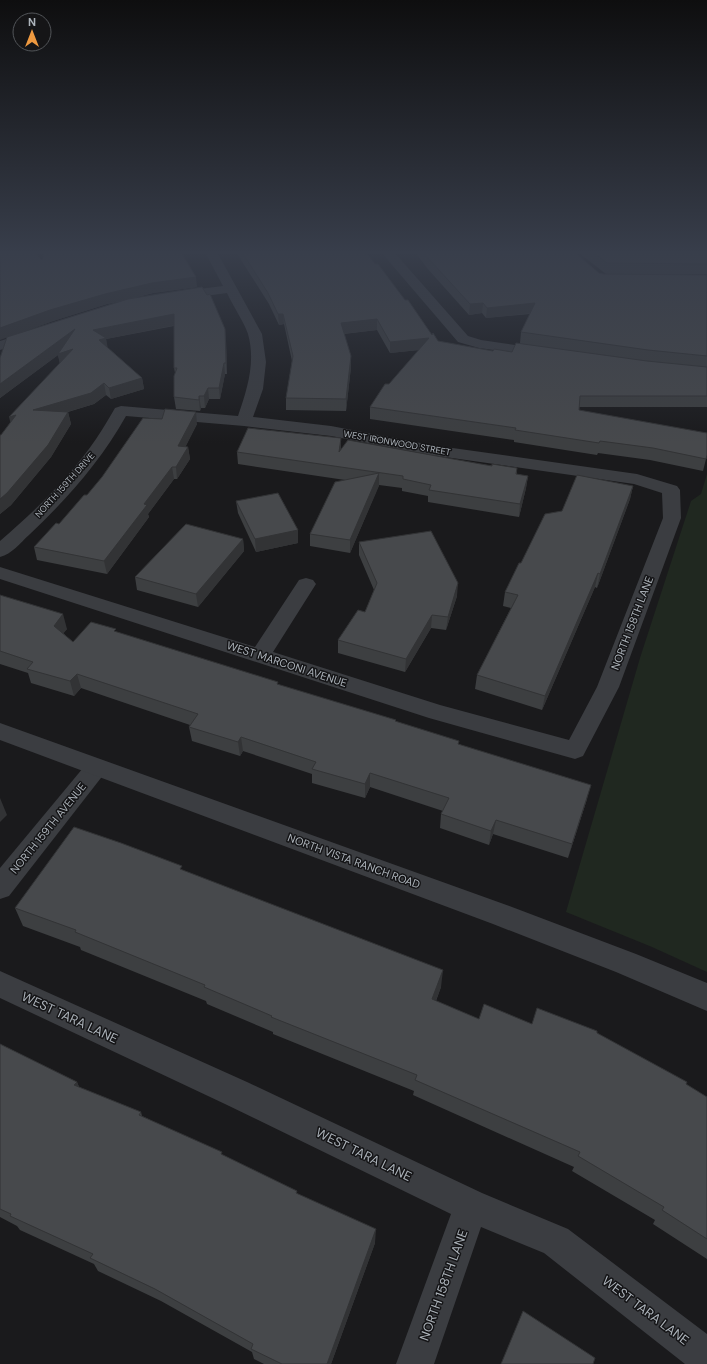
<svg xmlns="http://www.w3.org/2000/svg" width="707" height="1364" font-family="'DM Sans',sans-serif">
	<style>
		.green { fill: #202820 }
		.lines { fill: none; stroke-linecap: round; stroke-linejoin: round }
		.minor { fill: #3b3d41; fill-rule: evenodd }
		.tertiary { fill: #3b3d41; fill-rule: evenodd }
		.wall { fill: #3d3f41; fill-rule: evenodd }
		.shaded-wall { fill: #323335 }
		.building { fill: #47494c; stroke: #323335 }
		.labels { text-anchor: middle; stroke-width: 3; stroke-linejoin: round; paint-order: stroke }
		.far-street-label { font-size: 9px; fill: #adb4bb; stroke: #151517 }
		.street-label { font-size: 11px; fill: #adb4bb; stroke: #151517 }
		.near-street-label { font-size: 13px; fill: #adb4bb; stroke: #151517 }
	</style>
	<rect width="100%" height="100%" fill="#1a1a1c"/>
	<path class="green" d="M 707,474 L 707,972 L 652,947 L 566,912 L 640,658 L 691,501 L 701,494 Z"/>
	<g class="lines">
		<g class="minor">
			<path d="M 205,252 L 217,252 L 262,334 L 266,362 L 263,389 L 253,417 L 331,426 L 431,445 L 637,474 L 677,486 L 680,490 L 681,518 L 619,687 L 583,756 L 575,759 L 429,718 L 0,579 L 0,567 L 255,647 L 299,580 L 306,578 L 313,580 L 316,584 L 273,652 L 440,705 L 569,740 L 597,687 L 663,518 L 662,493 L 634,484 L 431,455 L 331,436 L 244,426 L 126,416 C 101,461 66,500 29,535 C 20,543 12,554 0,557 L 0,541 C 35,511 70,477 96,439 C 103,429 109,418 115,408 L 121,406 L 238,416 C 247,390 256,362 248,334 C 244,322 233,306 227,293 L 175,300 L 170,299 L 169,296 L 170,293 L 175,292 L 223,286 Z"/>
			<path d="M 381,252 L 394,252 L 468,336 L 481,340 L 543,349 L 548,350 L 550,353 L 548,356 L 543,357 L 479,348 L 458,342 Z"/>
			<path d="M 34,330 L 39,331 L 41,334 L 39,337 L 0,350 L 0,341 Z"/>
			<path d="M 96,759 L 104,762 L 108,768 L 104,774 L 9,896 L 0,899 L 0,868 L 88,762 Z"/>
			<path d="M 0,971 L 247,1082 L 482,1193 L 568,1229 L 707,1334 L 707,1364 L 685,1364 L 544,1253 L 481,1227 L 434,1364 L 396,1364 L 451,1214 L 225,1104 L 0,998 Z"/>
		</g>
		<path class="tertiary" d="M 0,723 L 512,907 L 636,954 L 707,983 L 707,1011 L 616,972 L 493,924 L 0,740 Z"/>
	</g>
	<g class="wall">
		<path d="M 236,252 L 366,252 L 432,335 L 438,341 L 493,351 L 512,352 L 520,343 L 521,332 L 530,314 L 486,318 L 482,313 L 469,315 L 427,268 L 415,252 L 574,252 L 599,273 L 603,274 L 707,275 L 707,407 L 579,407 L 579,410 L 707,455 L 703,471 L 650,460 L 598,453 L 597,455 L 514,442 L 514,440 L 370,419 L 370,407 L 419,350 L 390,353 L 377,330 L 344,334 L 351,367 L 346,411 L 286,410 L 286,398 L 292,361 L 284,324 L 279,325 L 269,304 Z"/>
		<path d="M 578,252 L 707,252 L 707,274 L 606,274 Z"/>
		<path d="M 181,253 L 197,287 L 153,293 L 138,297 L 226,340 L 227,374 L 225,374 L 220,399 L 209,399 L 205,408 L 201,408 L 200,411 L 176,409 L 174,397 L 175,373 L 174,368 L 174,326 L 106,339 L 107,347 L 142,378 L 144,389 L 111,399 L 106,395 L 94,404 L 68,412 L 71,424 L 51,457 L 11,505 L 0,514 L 0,435 L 1,435 L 60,363 L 58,355 L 0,398 L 0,358 L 7,338 L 42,260 L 183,253 ZM 118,302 L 20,333 L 53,321 L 107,304 Z"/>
		<path d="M 162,419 L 197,424 L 185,447 L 188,447 L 190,459 L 177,479 L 174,479 L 148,514 L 149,517 L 107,574 L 37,560 L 34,547 L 59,524 Z"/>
		<path d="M 341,450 L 517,468 L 517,474 L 528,476 L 526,488 L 519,517 L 428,502 L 428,496 L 402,491 L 402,488 L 379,485 L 350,553 L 310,546 L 310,534 L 345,480 L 238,464 L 237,452 Z"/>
		<path d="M 633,486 L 630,499 L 597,588 L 595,587 L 542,710 L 475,689 L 477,675 L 511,608 L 503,606 L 505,592 L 521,563 L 562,511 Z"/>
		<path d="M 236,501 L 298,530 L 298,543 L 256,552 L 238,513 Z"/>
		<path d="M 243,539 L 244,551 L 198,607 L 137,590 L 135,577 Z"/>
		<path d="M 359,542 L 457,596 L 446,630 L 431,628 L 405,672 L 338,653 L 338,640 L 365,612 L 374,590 L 359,555 Z"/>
		<path d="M 0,595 L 67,629 L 63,633 L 73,642 L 116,632 L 278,685 L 396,720 L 396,722 L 459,744 L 587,799 L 568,858 L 493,834 L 489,845 L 440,828 L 441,814 L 443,811 L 370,787 L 365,798 L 312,783 L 312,774 L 243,751 L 240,756 L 192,741 L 189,727 L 190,725 L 81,688 L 74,696 L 31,683 L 28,673 L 0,664 Z"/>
		<path d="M 182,870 L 441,987 L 436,1001 L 479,1019 L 532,1024 L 597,1033 L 707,1097 L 707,1259 L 653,1224 L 655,1220 L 572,1171 L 574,1167 L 413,1095 L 414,1091 L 273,1034 L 273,1032 L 207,1004 L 206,1001 L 81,950 L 80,947 L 23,926 L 15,908 Z"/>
		<path d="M 0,1044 L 77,1082 L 79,1087 L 141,1112 L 142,1116 L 297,1191 L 297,1194 L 375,1243 L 331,1364 L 264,1364 L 254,1359 L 252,1352 L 161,1301 L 98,1271 L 94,1264 L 20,1230 L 17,1226 L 0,1217 Z"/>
	</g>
	<g class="shaded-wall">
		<path d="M 196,277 L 197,287 L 153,293 L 107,304 L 53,321 L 0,340 L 0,328 L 50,310 L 105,294 L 152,283 Z"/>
		<path d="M 483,303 L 482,313 L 469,315 L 470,304 Z"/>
		<path d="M 535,303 L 533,313 L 486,318 L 487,308 Z"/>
		<path d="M 174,314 L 176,325 L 106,339 L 108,349 L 101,351 L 93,330 Z"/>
		<path d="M 278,314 L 283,314 L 284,324 L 279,325 Z"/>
		<path d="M 377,319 L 377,330 L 341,334 L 341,323 Z"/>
		<path d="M 75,329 L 73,349 L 60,365 L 58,355 L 0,398 L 0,384 Z"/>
		<path d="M 225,329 L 226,340 L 227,374 L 226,363 Z"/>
		<path d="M 429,338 L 428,349 L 390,353 L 390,342 Z"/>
		<path d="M 351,356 L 351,367 L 346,411 L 346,399 Z"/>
		<path d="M 224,363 L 225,374 L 220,399 L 219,388 Z"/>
		<path d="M 142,378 L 144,389 L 111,399 L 109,388 Z"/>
		<path d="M 104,383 L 106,395 L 94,404 L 36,421 L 33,410 Z"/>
		<path d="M 208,388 L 209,399 L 205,408 L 204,396 Z"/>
		<path d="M 199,396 L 201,408 L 200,411 L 199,400 Z"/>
		<path d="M 68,412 L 71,424 L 51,457 L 11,505 L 0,514 L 0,499 Z"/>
		<path d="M 196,412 L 197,424 L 180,458 L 178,446 Z"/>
		<path d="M 16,415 L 12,429 L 9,417 Z"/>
		<path d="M 341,438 L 341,450 L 339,452 Z"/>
		<path d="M 188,447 L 190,459 L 177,479 L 176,467 Z"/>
		<path d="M 172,467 L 174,479 L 148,514 L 149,517 L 107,574 L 104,561 L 144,504 Z"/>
		<path d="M 379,473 L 379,486 L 350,553 L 350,540 Z"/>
		<path d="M 528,476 L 526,488 L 519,517 L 520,504 Z"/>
		<path d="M 633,486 L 630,499 L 597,588 L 600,574 Z"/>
		<path d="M 298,530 L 298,543 L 256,552 L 255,539 Z"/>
		<path d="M 243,539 L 244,551 L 198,607 L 196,594 Z"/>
		<path d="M 598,573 L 595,587 L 542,710 L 545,696 Z"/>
		<path d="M 458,583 L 457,596 L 446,630 L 448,617 Z"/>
		<path d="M 63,614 L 67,629 L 58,640 L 54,626 Z"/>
		<path d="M 432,615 L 431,628 L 405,672 L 406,659 Z"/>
		<path d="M 77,674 L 81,688 L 74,696 L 70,681 Z"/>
		<path d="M 241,737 L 243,751 L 240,756 L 238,742 Z"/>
		<path d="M 370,773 L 370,787 L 365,798 L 365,784 Z"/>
		<path d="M 591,785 L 587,799 L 568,858 L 572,844 Z"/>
		<path d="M 0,798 L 7,815 L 0,822 Z"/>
		<path d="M 496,820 L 493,834 L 489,845 L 491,831 Z"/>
		<path d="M 443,970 L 441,987 L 430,1016 L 432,999 Z"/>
		<path d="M 77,1082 L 84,1098 L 74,1085 Z"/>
		<path d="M 376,1229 L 375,1243 L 331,1364 L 327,1364 Z"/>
	</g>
	<g class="building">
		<path d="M 0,252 L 34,252 L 42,260 L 45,252 L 181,252 L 196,277 L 152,283 L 105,294 L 50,310 L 0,328 Z"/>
		<path d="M 242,252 L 366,252 L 375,264 L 378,264 L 405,300 L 408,300 L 432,335 L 433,333 L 438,341 L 493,351 L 494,349 L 512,352 L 516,343 L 647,361 L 707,367 L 707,396 L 580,396 L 579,410 L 707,433 L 707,455 L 706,459 L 653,448 L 600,441 L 599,443 L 515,430 L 516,428 L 370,407 L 385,384 L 389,384 L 429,338 L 390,342 L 377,319 L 341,323 L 351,356 L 346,399 L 286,398 L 293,356 L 283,314 L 278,314 L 268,293 Z"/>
		<path d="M 424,252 L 574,252 L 599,273 L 603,274 L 707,275 L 707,356 L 648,350 L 521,332 L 535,303 L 487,308 L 483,303 L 470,304 L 428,258 Z"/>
		<path d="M 593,252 L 707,252 L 707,264 L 607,263 Z"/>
		<path d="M 202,287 L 207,295 L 210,294 L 225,329 L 226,363 L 224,363 L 219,388 L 208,388 L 204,396 L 199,396 L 199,400 L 174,397 L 174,376 L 177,368 L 174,368 L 174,314 L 93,330 L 106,338 L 99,340 L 142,378 L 109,388 L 104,383 L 91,393 L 33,410 L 68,412 L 48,445 L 7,493 L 0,499 L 0,435 L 1,435 L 16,415 L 9,417 L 73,349 L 58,354 L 75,329 L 0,384 L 0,358 L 7,337 L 128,299 Z"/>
		<path d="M 165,409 L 196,412 L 178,446 L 188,447 L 176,467 L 172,467 L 144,504 L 147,505 L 104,561 L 34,547 L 56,523 L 59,524 L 84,495 L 87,495 L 102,477 L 143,418 L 162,419 Z"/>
		<path d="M 248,428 L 341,438 L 339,452 L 348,440 L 492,466 L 492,464 L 517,468 L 516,474 L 528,476 L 520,504 L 429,490 L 431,485 L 403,479 L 403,476 L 237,452 Z"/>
		<path d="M 379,473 L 350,540 L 310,534 L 335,482 Z"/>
		<path d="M 577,475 L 633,486 L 600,574 L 598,573 L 545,696 L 477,675 L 518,595 L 505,592 L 519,563 L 521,563 L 545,514 L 562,511 Z"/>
		<path d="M 278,493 L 298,530 L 255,539 L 236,501 Z"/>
		<path d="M 186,524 L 243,539 L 196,594 L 135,577 Z"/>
		<path d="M 431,531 L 458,583 L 448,617 L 432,615 L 406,659 L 338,640 L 358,610 L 365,612 L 377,583 L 359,542 Z"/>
		<path d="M 0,595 L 63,614 L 54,626 L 73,642 L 91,622 L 116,629 L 114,631 L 278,682 L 277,684 L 396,720 L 395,721 L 459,741 L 458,744 L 591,785 L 572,844 L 496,820 L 491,831 L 441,814 L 449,798 L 370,773 L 365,784 L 312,769 L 316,762 L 241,737 L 238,742 L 189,727 L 198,714 L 77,674 L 70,681 L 27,669 L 33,662 L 0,651 Z"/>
		<path d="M 74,827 L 121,843 L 182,866 L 180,869 L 443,970 L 432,999 L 479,1019 L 484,1004 L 532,1024 L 537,1008 L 597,1031 L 597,1033 L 687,1082 L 686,1084 L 707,1097 L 707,1239 L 662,1210 L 664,1207 L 578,1156 L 580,1152 L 415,1080 L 417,1075 L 271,1017 L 272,1016 L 204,987 L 205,985 L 75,932 L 76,930 L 15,908 Z"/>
		<path d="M 0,1044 L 77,1082 L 74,1085 L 141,1112 L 139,1115 L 222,1152 L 221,1154 L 297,1191 L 296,1193 L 376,1229 L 327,1364 L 282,1364 L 251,1349 L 253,1344 L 155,1289 L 90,1258 L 93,1254 L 10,1216 L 11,1214 L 0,1209 Z"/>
		<path d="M 523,1311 L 595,1358 L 593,1364 L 501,1364 Z"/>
	</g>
	<linearGradient id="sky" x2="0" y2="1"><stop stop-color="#0e0e0f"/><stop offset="0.57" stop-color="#383e4b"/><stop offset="1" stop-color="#383e4b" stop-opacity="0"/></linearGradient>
	<rect width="707" height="443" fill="url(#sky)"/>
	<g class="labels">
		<g class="far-street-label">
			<text transform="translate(397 443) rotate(10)" y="3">WEST IRONWOOD STREET</text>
			<text transform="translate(65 485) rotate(-48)" y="3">NORTH 159TH DRIVE</text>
		</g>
		<g class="street-label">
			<text transform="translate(632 623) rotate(-69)" y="4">NORTH 158TH LANE</text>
			<text transform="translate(287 664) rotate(18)" y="4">WEST MARCONI AVENUE</text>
			<text transform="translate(48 828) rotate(-51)" y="4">NORTH 159TH AVENUE</text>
			<text transform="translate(354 861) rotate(20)" y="4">NORTH VISTA RANCH ROAD</text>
		</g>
		<g class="near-street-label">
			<text transform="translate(70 1017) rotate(25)" y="5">WEST TARA LANE</text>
			<text transform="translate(364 1154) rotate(26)" y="5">WEST TARA LANE</text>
			<text transform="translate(443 1285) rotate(-70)" y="5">NORTH 158TH LANE</text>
			<text transform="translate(646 1310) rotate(37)" y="5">WEST TARA LANE</text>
		</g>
	</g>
	<g transform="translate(32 32)"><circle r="19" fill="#151517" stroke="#525559"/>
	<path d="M0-3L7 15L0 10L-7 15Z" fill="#ee9940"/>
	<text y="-6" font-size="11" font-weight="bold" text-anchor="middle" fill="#adb4bb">N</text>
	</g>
</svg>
